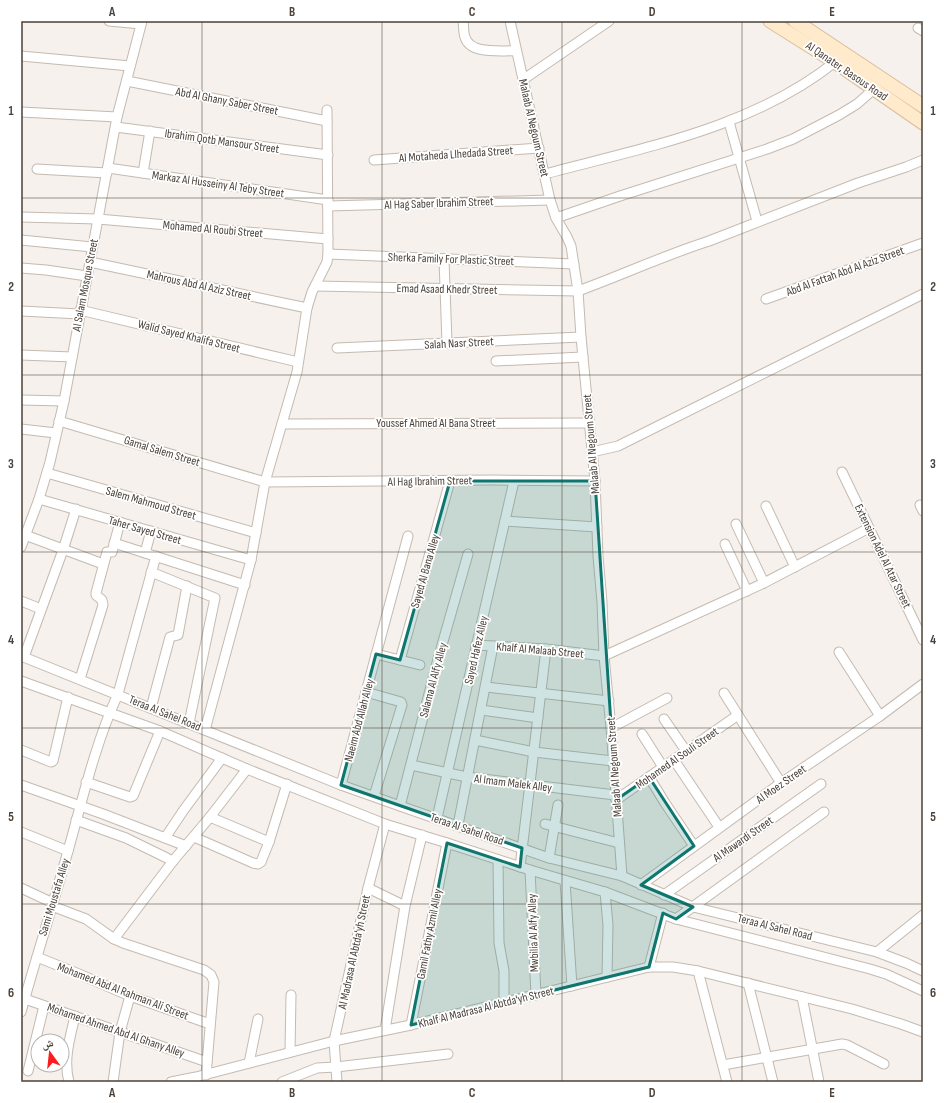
<svg xmlns="http://www.w3.org/2000/svg" width="944" height="1103" font-family="'Sofia Sans Condensed','Noto Naskh Arabic',sans-serif">
	<style>
		.lines { fill: none; stroke-linecap: round; stroke-linejoin: round }
		.street-casing { stroke: #c5bab0; stroke-width: 11 }
		.secondary-casing { stroke: #d9bf9d; stroke-width: 15 }
		.street { stroke: #fff; stroke-width: 9 }
		.secondary { stroke: #ffeacc; stroke-width: 13 }
		.marked { fill: #0f766e; fill-opacity: 0.2; stroke: #0f766e; stroke-width: 3; stroke-linejoin: round }
		.grid { fill: none; stroke: #4b4139; stroke-width: 1; stroke-opacity: 0.55 }
		.labels { text-anchor: middle; stroke-width: 3.5; stroke-linejoin: round; paint-order: stroke }
		.street-label { font-size: 12px; fill: #4b4139; stroke: #fff }
		.neatline { fill: none; stroke: #4b4139; stroke-width: 1.5 }
		.grid-label { font-size: 13px; text-anchor: middle; font-weight: bold; fill: #4b4139 }
	</style>
	<rect width="100%" height="100%" fill="#f6f1ec"/>
	<g class="lines">
		<g class="street-casing">
			<g id="street">
				<path d="M 109,21 L 141,24"/>
				<path d="M 463,21 C 464,26 463,32 465,37 C 470,55 501,50 516,51"/>
				<path d="M 510,21 L 550,200 L 556,218 L 567,237 L 571,246 L 578,291 L 581,337 L 595,481 L 598,556 L 602,602 L 604,656 L 611,728 L 622,876"/>
				<path d="M 918,28 L 923,31"/>
				<path d="M 21,56 L 130,66"/>
				<path d="M 524,79 L 609,21"/>
				<path d="M 127,81 L 327,121"/>
				<path d="M 21,112 L 117,117"/>
				<path d="M 729,122 L 757,221"/>
				<path d="M 116,127 L 328,155"/>
				<path d="M 374,160 L 539,148"/>
				<path d="M 108,168 L 328,200"/>
				<path d="M 37,169 L 107,173"/>
				<path d="M 143,173 L 150,131"/>
				<path d="M 545,174 C 645,147 752,128 835,62"/>
				<path d="M 328,206 L 550,200"/>
				<path d="M 21,217 L 98,219 L 328,239"/>
				<path d="M 556,218 L 620,196 L 767,149 L 793,139 L 839,115 L 857,104 L 874,89"/>
				<path d="M 21,240 L 92,247"/>
				<path d="M 328,254 L 574,264"/>
				<path d="M 444,259 L 447,343"/>
				<path d="M 90,262 L 307,308"/>
				<path d="M 21,268 L 46,270 L 87,276"/>
				<path d="M 315,286 L 578,291 C 622,275 665,255 709,241 L 858,183 L 906,167 L 923,160"/>
				<path d="M 766,299 L 923,243"/>
				<path d="M 80,310 L 298,362"/>
				<path d="M 21,311 L 80,314"/>
				<path d="M 337,348 L 581,337"/>
				<path d="M 21,355 L 72,357"/>
				<path d="M 496,361 L 583,357"/>
				<path d="M 21,400 L 64,401"/>
				<path d="M 59,421 L 265,482 L 492,480 L 595,481"/>
				<path d="M 282,424 L 589,423"/>
				<path d="M 21,429 L 56,433"/>
				<path d="M 592,452 L 618,446 L 630,440 L 923,294"/>
				<path d="M 842,472 L 923,640"/>
				<path d="M 47,473 L 256,533"/>
				<path d="M 39,499 L 251,560"/>
				<path d="M 920,505 L 923,511"/>
				<path d="M 766,506 L 795,567"/>
				<path d="M 505,521 L 597,527"/>
				<path d="M 736,524 L 764,583"/>
				<path d="M 25,535 L 103,564"/>
				<path d="M 114,543 L 245,585"/>
				<path d="M 725,544 L 747,591"/>
				<path d="M 21,547 L 39,499 L 50,462 L 64,401 L 117,117 L 142,21"/>
				<path d="M 145,553 L 151,531"/>
				<path d="M 151,572 L 215,598 L 189,723"/>
				<path d="M 21,601 L 41,609"/>
				<path d="M 476,645 L 546,649 L 604,656 L 764,583 L 869,528"/>
				<path d="M 839,652 L 880,716"/>
				<path d="M 376,654 L 420,665"/>
				<path d="M 21,656 L 341,785 L 400,806 L 549,858 L 622,876 L 693,907 L 877,952 L 906,963 L 923,971"/>
				<path d="M 24,657 L 63,550 L 76,509"/>
				<path d="M 400,660 L 450,481"/>
				<path d="M 80,679 L 103,605 L 102,600 L 96,595 L 96,593 L 107,552 L 112,552 L 120,522"/>
				<path d="M 21,681 L 160,731 L 247,769 L 385,824 L 447,843 L 530,870 L 605,892 L 676,919 L 870,969 L 886,974 L 923,991"/>
				<path d="M 486,687 L 609,701"/>
				<path d="M 366,692 L 401,702 L 402,705 L 374,796"/>
				<path d="M 724,693 L 781,783"/>
				<path d="M 151,708 L 170,637 L 178,635 L 187,586"/>
				<path d="M 481,710 L 538,718"/>
				<path d="M 664,719 L 686,751"/>
				<path d="M 611,728 L 667,698"/>
				<path d="M 205,730 L 251,560 L 265,482 L 297,372 L 307,308 L 312,292 L 327,262 L 328,254 L 327,110"/>
				<path d="M 642,734 L 663,767"/>
				<path d="M 475,740 L 534,752 L 613,761"/>
				<path d="M 21,750 L 51,762 L 53,761 L 68,697"/>
				<path d="M 674,760 L 719,827"/>
				<path d="M 411,765 L 467,777 L 615,795"/>
				<path d="M 649,777 L 665,803 L 694,846"/>
				<path d="M 86,782 L 130,797 L 133,796 L 160,731"/>
				<path d="M 21,785 L 103,814 L 186,846"/>
				<path d="M 341,785 L 408,536"/>
				<path d="M 616,800 L 738,715"/>
				<path d="M 400,806 L 438,659 L 468,554"/>
				<path d="M 210,817 L 269,842"/>
				<path d="M 437,818 L 514,481"/>
				<path d="M 76,820 L 126,838 L 173,861"/>
				<path d="M 545,824 L 619,843"/>
				<path d="M 458,825 L 493,646"/>
				<path d="M 21,832 L 68,851"/>
				<path d="M 194,837 L 253,863 L 258,864 L 261,862 L 269,842 L 287,784"/>
				<path d="M 165,838 L 183,811 L 222,758"/>
				<path d="M 549,858 L 558,805"/>
				<path d="M 498,860 L 499,943 L 504,971 L 504,1002"/>
				<path d="M 520,867 L 546,649"/>
				<path d="M 530,870 L 536,995"/>
				<path d="M 565,881 L 572,986"/>
				<path d="M 641,885 L 781,783 L 880,716 L 923,684"/>
				<path d="M 21,888 L 53,903"/>
				<path d="M 368,888 L 405,906"/>
				<path d="M 605,892 L 608,925 L 607,977"/>
				<path d="M 664,895 L 821,784"/>
				<path d="M 52,906 L 86,919 L 114,939 L 123,943 L 204,970 L 211,975 L 214,982 L 206,1075"/>
				<path d="M 676,919 L 824,812"/>
				<path d="M 114,939 L 173,861 L 210,817 L 247,769"/>
				<path d="M 877,952 L 923,915"/>
				<path d="M 37,957 L 79,974 L 130,996 L 210,1024"/>
				<path d="M 649,967 L 663,913"/>
				<path d="M 698,971 L 727,1082"/>
				<path d="M 748,983 L 773,1082"/>
				<path d="M 802,997 L 819,1082"/>
				<path d="M 25,999 L 207,1062"/>
				<path d="M 21,1012 C 36,958 53,905 68,851 C 83,798 95,744 118,694 L 156,556"/>
				<path d="M 411,1025 L 447,843"/>
				<path d="M 385,1030 L 405,906 L 422,835"/>
				<path d="M 290,1052 L 291,995"/>
				<path d="M 249,1063 L 258,1019"/>
				<path d="M 723,1065 L 842,1044 L 847,1045 L 884,1064"/>
				<path d="M 28,1071 L 44,1006"/>
				<path d="M 69,1082 C 63,1060 70,1038 75,1016"/>
				<path d="M 113,1082 L 120,1032 L 130,996"/>
				<path d="M 171,1082 L 196,1077 L 334,1041 L 411,1025 L 649,967 L 673,967 L 698,971 L 852,1009 L 901,1024 L 923,1032"/>
				<path d="M 282,1082 L 317,1068 L 336,1067 L 448,1054"/>
				<path d="M 337,1082 L 334,1041 L 368,888 L 385,824"/>
			</g>
		</g>
		<g class="secondary-casing">
			<g id="secondary">
				<path d="M 770,21 L 835,62 L 923,123"/>
				<path d="M 795,21 L 923,106"/>
			</g>
		</g>
		<use href="#street" class="street"/>
		<use href="#secondary" class="secondary"/>
	</g>
	<path class="marked" d="M 450,481 L 595,481 L 616,800 L 649,777 L 694,846 L 641,885 L 693,907 L 676,919 L 663,913 L 649,967 L 411,1025 L 447,843 L 520,867 L 522,848 L 341,785 L 376,654 L 400,660 Z"/>
	<path class="grid" d="M 202,21 L 202,1082M 382,21 L 382,1082M 562,21 L 562,1082M 742,21 L 742,1082M 21,198 L 923,198M 21,375 L 923,375M 21,552 L 923,552M 21,728 L 923,728M 21,904 L 923,904"/>
	<g class="labels">
		<g class="street-label">
			<text transform="translate(847 71) rotate(34)" y="4">Al Qanater, Basous Road</text>
			<text transform="translate(227 101) rotate(11)" y="4">Abd Al Ghany Saber Street</text>
			<text transform="translate(534 128) rotate(77)" y="4">Malaab Al Negoum Street</text>
			<text transform="translate(222 141) rotate(8)" y="4">Ibrahim Qotb Mansour Street</text>
			<text transform="translate(456 154) rotate(-4)" y="4">Al Motaheda Llhedada Street</text>
			<text transform="translate(218 184) rotate(8)" y="4">Markaz Al Husseiny Al Teby Street</text>
			<text transform="translate(439 203) rotate(-2)" y="4">Al Hag Saber Ibrahim Street</text>
			<text transform="translate(213 229) rotate(5)" y="4">Mohamed Al Roubi Street</text>
			<text transform="translate(451 259) rotate(2)" y="4">Sherka Family For Plastic Street</text>
			<text transform="translate(845 271) rotate(-20)" y="4">Abd Al Fattah Abd Al Aziz Street</text>
			<text transform="translate(85 285) rotate(-79)" y="4">Al Salam Mosque Street</text>
			<text transform="translate(199 285) rotate(12)" y="4">Mahrous Abd Al Aziz Street</text>
			<text transform="translate(447 289) rotate(1)" y="4">Emad Asaad Khedr Street</text>
			<text transform="translate(189 336) rotate(14)" y="4">Walid Sayed Khalifa Street</text>
			<text transform="translate(459 343) rotate(-3)" y="4">Salah Nasr Street</text>
			<text x="436" y="427">Youssef Ahmed Al Bana Street</text>
			<text transform="translate(591 444) rotate(-95)" y="4">Malaab Al Negoum Street</text>
			<text transform="translate(162 451) rotate(17)" y="4">Gamal Salem Street</text>
			<text transform="translate(430 481) rotate(-1)" y="4">Al Hag Ibrahim Street</text>
			<text transform="translate(151 503) rotate(16)" y="4">Salem Mahmoud Street</text>
			<text transform="translate(145 530) rotate(16)" y="4">Taher Sayed Street</text>
			<text transform="translate(883 556) rotate(64)" y="4">Extension Adel Al Atar Street</text>
			<text transform="translate(425 571) rotate(-74)" y="4">Sayed Al Bana Alley</text>
			<text transform="translate(476 650) rotate(-77)" y="4">Sayed Hafez Alley</text>
			<text transform="translate(540 650) rotate(5)" y="4">Khalf Al Malaab Street</text>
			<text transform="translate(433 680) rotate(-75)" y="4">Salama Al Alfy Alley</text>
			<text transform="translate(165 713) rotate(22)" y="4">Teraa Al Sahel Road</text>
			<text transform="translate(359 720) rotate(-75)" y="4">Naeim Abd Allah Alley</text>
			<text transform="translate(677 758) rotate(-35)" y="4">Mohamed Al Souli Street</text>
			<text transform="translate(614 767) rotate(-94)" y="4">Malaab Al Negoum Street</text>
			<text transform="translate(513 783) rotate(7)" y="4">Al Imam Malek Alley</text>
			<text transform="translate(781 784) rotate(-35)" y="4">Al Moez Street</text>
			<text transform="translate(467 829) rotate(19)" y="4">Teraa Al Sahel Road</text>
			<text transform="translate(743 839) rotate(-35)" y="4">Al Mawardi Street</text>
			<text transform="translate(54 897) rotate(-73)" y="4">Sami Moustafa Alley</text>
			<text transform="translate(775 927) rotate(14)" y="4">Teraa Al Sahel Road</text>
			<text transform="translate(533 933) rotate(-92)" y="4">Mwbilia Al Alfy Alley</text>
			<text transform="translate(429 934) rotate(-79)" y="4">Gamil Fathy Azmil Alley</text>
			<text transform="translate(354 952) rotate(-78)" y="4">Al Madrasa Al Abtda'yh Street</text>
			<text transform="translate(123 991) rotate(21)" y="4">Mohamed Abd Al Rahman Ali Street</text>
			<text transform="translate(486 1007) rotate(-14)" y="4">Khalf Al Madrasa Al Abtda'yh Street</text>
			<text transform="translate(116 1030) rotate(19)" y="4">Mohamed Ahmed Abd Al Ghany Alley</text>
		</g>
	</g>
	<rect width="944" height="1103" fill="none" stroke="#ffffff" stroke-width="44"/>
	<g transform="translate(50 1053) rotate(345)"><circle r="19" fill="#ffffff" stroke="#b7b3b0"/>
	<path d="M0-3L7 15L0 10L-7 15Z" fill="#fe1b1f"/>
	<text y="-6" font-size="11" font-weight="bold" text-anchor="middle" fill="#4b4139">ش</text>
	</g>
	<rect x="22" y="22" width="900" height="1059" class="neatline"/>
	<g class="grid-label">
		<text x="112" y="16">A</text>
		<text x="292" y="16">B</text>
		<text x="472" y="16">C</text>
		<text x="652" y="16">D</text>
		<text x="832" y="16">E</text>
		<text x="11" y="115">1</text>
		<text x="933" y="115">1</text>
		<text x="11" y="291">2</text>
		<text x="933" y="291">2</text>
		<text x="11" y="468">3</text>
		<text x="933" y="468">3</text>
		<text x="11" y="644">4</text>
		<text x="933" y="644">4</text>
		<text x="11" y="821">5</text>
		<text x="933" y="821">5</text>
		<text x="11" y="997">6</text>
		<text x="933" y="997">6</text>
		<text x="112" y="1097">A</text>
		<text x="292" y="1097">B</text>
		<text x="472" y="1097">C</text>
		<text x="652" y="1097">D</text>
		<text x="832" y="1097">E</text>
	</g>
</svg>
